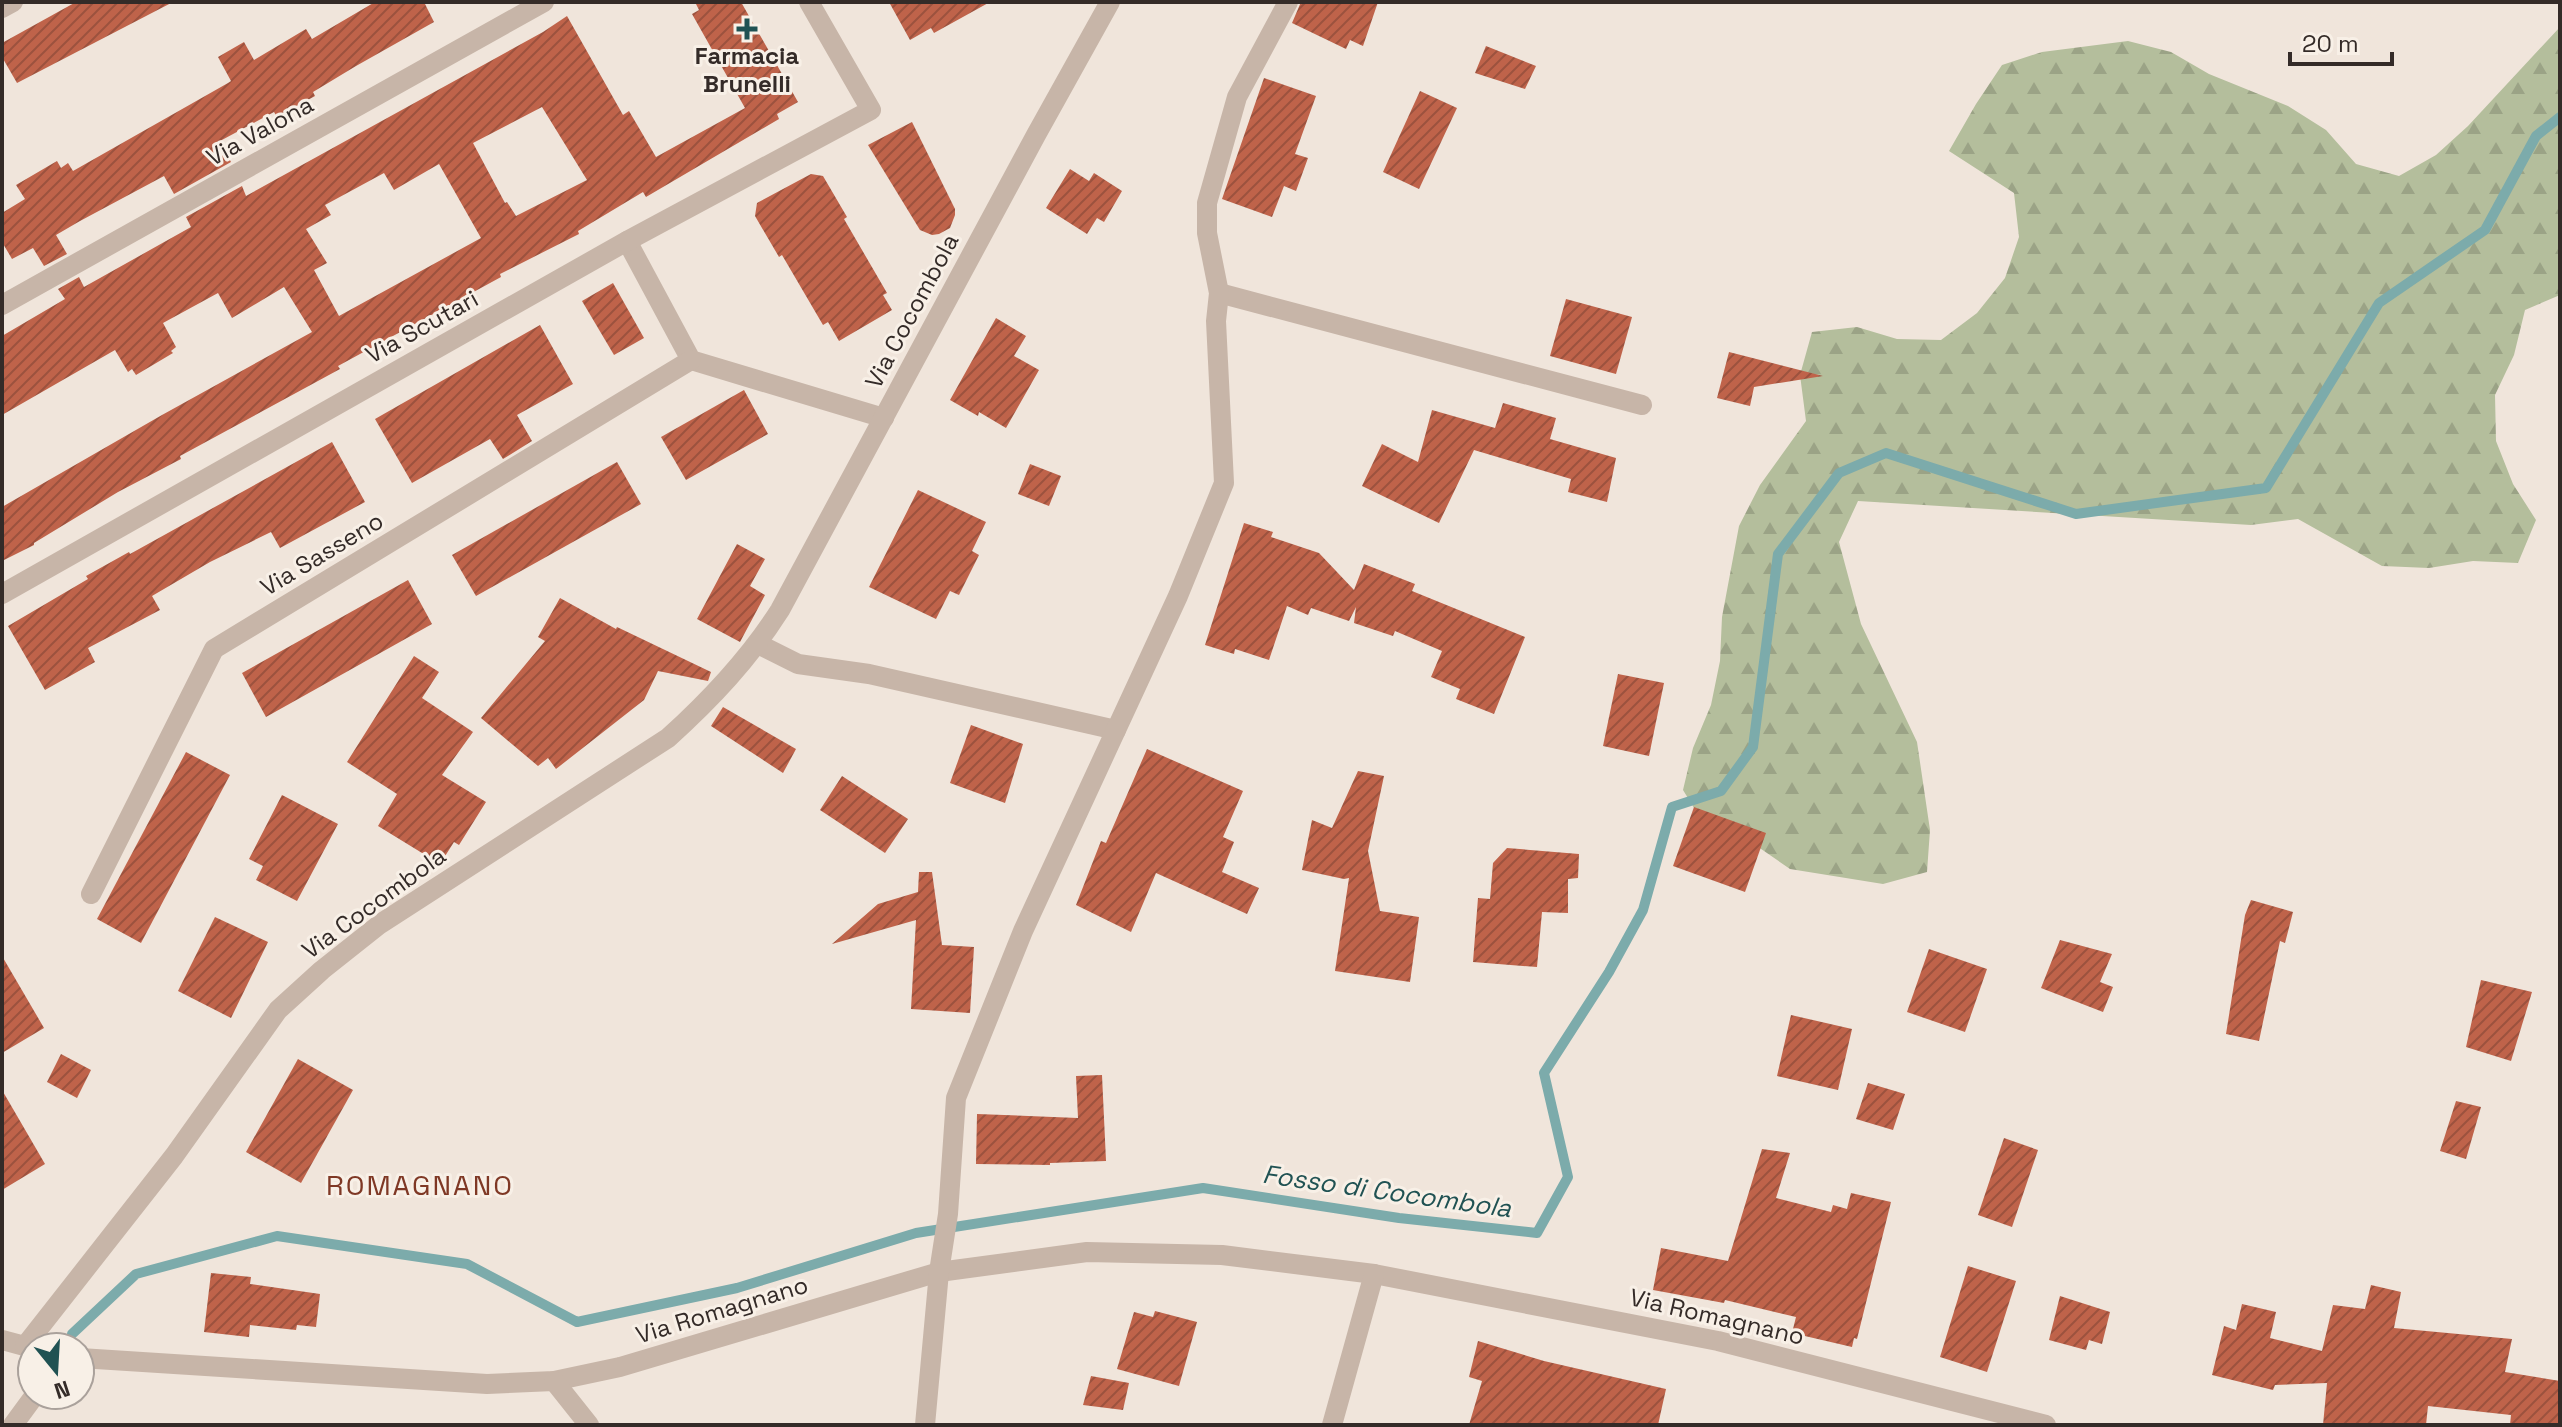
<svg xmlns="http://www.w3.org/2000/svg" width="2562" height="1427" font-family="'Space Grotesk',sans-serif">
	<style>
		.forest { fill: url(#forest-firs) }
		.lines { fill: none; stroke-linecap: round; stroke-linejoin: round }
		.stream { stroke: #7cabab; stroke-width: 10 }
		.building { fill: url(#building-hatch); fill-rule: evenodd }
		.minor { stroke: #c7b5a8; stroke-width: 20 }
		.poi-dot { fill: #205253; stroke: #f8f0e7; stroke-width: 3 }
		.labels { text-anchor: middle; stroke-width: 6; stroke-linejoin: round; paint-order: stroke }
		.poi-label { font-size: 24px; font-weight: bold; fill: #342b28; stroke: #f8f0e7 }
		.street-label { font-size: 24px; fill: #342b28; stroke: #f8f0e7 }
		.water-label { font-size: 26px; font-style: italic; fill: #205253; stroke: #f8f0e7 }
		.quarter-label { font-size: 28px; letter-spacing: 2px; fill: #7f3825; stroke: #f8f0e7 }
	</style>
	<defs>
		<pattern id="forest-firs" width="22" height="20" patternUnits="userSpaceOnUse" patternTransform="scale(2)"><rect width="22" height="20" fill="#b4be9c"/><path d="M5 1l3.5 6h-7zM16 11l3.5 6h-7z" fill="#9ba386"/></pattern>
		<pattern id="building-hatch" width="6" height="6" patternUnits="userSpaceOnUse" patternTransform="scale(2)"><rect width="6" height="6" fill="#bf634a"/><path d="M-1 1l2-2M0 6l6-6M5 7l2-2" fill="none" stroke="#9c523e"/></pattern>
	</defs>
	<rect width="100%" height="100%" fill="#f0e5db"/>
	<path class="forest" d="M 2560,27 L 2560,295 L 2525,310 L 2514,355 L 2495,395 L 2496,441 L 2513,484 L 2536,520 L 2518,563 L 2473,561 L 2429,568 L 2382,566 L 2298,519 L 2251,525 L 1858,501 L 1839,542 L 1861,624 L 1917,742 L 1930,830 L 1927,872 L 1883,884 L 1790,869 L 1751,842 L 1707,829 L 1683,790 L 1693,748 L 1711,705 L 1720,661 L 1722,617 L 1739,526 L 1760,485 L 1806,421 L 1800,375 L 1812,332 L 1857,327 L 1897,339 L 1941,340 L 1977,313 L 2005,278 L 2019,237 L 2014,193 L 1949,151 L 1976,104 L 2002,65 L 2042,52 L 2128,41 L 2171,52 L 2209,74 L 2288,106 L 2326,130 L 2356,164 L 2399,176 L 2436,155 L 2468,126 Z"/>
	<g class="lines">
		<path class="stream" d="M 72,1334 L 136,1274 L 277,1236 L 467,1264 L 577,1322 L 737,1288 L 916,1233 L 1203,1188 L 1399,1218 L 1537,1233 L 1568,1177 L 1544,1073 L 1609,972 L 1643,910 L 1672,807 L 1721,791 L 1753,747 L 1778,554 L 1839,473 L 1886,453 L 2076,514 L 2266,488 L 2379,303 L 2485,230 L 2536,136 L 2560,117"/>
	</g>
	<g class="building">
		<path d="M 76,2 L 173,2 L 17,83 L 2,57 L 2,43 Z"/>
		<path d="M 375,2 L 424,2 L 434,22 L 356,66 L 313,92 L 315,96 L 277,117 L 274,112 L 220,141 L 231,162 L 174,194 L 164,176 L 80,221 L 56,235 L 67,254 L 44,266 L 33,248 L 12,259 L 2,242 L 2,213 L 25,199 L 16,185 L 57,161 L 61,168 L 68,163 L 73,171 L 228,83 L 231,81 L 218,57 L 244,42 L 254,60 L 306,29 L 312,39 Z"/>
		<path d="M 695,2 L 741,2 L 798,102 L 777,114 L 779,119 L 646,197 L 643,192 L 578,231 L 579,234 L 500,274 L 501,277 L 338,366 L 340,369 L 180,456 L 181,459 L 118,492 L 34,543 L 34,545 L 2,561 L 2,507 L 162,415 L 312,332 L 284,287 L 232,318 L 218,293 L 163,323 L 176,347 L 171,351 L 173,353 L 136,375 L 132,369 L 128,372 L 115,350 L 2,415 L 2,336 L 65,299 L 58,289 L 79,277 L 84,287 L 191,227 L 186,217 L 242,186 L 246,196 L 543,32 L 567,16 L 623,115 L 629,111 L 656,157 L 745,108 L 692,14 L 699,10 ZM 542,107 L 587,180 L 516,216 L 507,202 L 505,203 L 473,143 ZM 439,164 L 481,238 L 339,316 L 314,270 L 327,263 L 306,229 L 331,215 L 325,205 L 384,173 L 394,190 Z"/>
		<path d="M 889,2 L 990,2 L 934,33 L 931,28 L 910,40 Z"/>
		<path d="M 1301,2 L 1378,2 L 1363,46 L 1350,40 L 1346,49 L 1292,23 Z"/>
		<path d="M 1486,46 L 1536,66 L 1525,89 L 1475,73 Z"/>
		<path d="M 1264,78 L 1316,96 L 1295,154 L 1308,158 L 1296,191 L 1284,186 L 1272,217 L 1222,199 Z"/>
		<path d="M 1420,91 L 1457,108 L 1419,189 L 1383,172 Z"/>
		<path d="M 912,122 L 955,209 L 955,215 L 950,228 L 939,234 L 932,235 L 920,230 L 868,145 Z"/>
		<path d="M 1070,169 L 1089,181 L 1094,173 L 1122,191 L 1104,222 L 1097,218 L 1087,234 L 1046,208 Z"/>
		<path d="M 811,174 L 823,176 L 847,217 L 844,219 L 887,293 L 883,295 L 892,310 L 839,341 L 828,322 L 823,325 L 782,255 L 779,257 L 755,216 L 757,203 Z"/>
		<path d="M 613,283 L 644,338 L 614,355 L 582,301 Z"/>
		<path d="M 1566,299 L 1632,317 L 1616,374 L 1550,356 Z"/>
		<path d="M 996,318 L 1026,336 L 1014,356 L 1039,370 L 1006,428 L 979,412 L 978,416 L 950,400 Z"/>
		<path d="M 540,325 L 573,384 L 517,415 L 532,441 L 503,459 L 490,439 L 412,483 L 375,419 Z"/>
		<path d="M 1729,352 L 1823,376 L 1754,387 L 1750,406 L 1717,398 Z"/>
		<path d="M 744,390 L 768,434 L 686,480 L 661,437 Z"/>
		<path d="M 1503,403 L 1556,418 L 1550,439 L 1616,458 L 1607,502 L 1568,492 L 1571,479 L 1474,450 L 1439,523 L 1362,486 L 1382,444 L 1418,462 L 1432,410 L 1495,428 Z"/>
		<path d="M 332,442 L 365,502 L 280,548 L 271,532 L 210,562 L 152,596 L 160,610 L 88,648 L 95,662 L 45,690 L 8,626 L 88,579 L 86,576 L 129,552 L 130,554 Z"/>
		<path d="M 617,462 L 641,504 L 476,596 L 452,555 Z"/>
		<path d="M 1030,464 L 1061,476 L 1049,506 L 1018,494 Z"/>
		<path d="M 918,490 L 986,522 L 972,551 L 979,555 L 959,595 L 950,591 L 936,619 L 869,587 Z"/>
		<path d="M 1244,523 L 1273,532 L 1271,537 L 1319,553 L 1354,590 L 1364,564 L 1415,584 L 1412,591 L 1525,637 L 1494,714 L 1456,699 L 1460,689 L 1431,677 L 1442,651 L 1395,631 L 1393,636 L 1354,623 L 1356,607 L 1349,621 L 1311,608 L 1308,615 L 1287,606 L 1269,660 L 1235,649 L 1234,654 L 1205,645 Z"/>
		<path d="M 737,544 L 765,559 L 750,586 L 765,595 L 740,642 L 697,619 Z"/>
		<path d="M 408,580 L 432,624 L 266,717 L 242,673 Z"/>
		<path d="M 560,598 L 616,629 L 617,627 L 711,672 L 708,681 L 658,671 L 644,700 L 556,769 L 548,758 L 538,766 L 481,718 L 545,641 L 538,637 Z"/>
		<path d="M 414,656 L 439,672 L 422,698 L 473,732 L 442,775 L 486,802 L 459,845 L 454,842 L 440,864 L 378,826 L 397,794 L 347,762 Z"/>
		<path d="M 1618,674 L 1664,683 L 1649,756 L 1603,746 Z"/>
		<path d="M 723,707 L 796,749 L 783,773 L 711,726 Z"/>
		<path d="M 971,725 L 1023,744 L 1005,803 L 950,783 Z"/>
		<path d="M 1147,749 L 1243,791 L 1223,837 L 1234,842 L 1222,872 L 1259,888 L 1247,914 L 1156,873 L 1131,932 L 1076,905 L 1101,841 L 1106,843 Z"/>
		<path d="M 186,752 L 230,775 L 141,943 L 97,919 Z"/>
		<path d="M 1358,771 L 1384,776 L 1368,851 L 1380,911 L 1419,917 L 1410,982 L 1335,971 L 1349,878 L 1344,879 L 1302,870 L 1312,820 L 1332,828 Z"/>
		<path d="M 842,776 L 908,819 L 885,853 L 820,810 Z"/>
		<path d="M 282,795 L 338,824 L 297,901 L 256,880 L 263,866 L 249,859 Z"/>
		<path d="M 1694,807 L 1766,833 L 1745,892 L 1673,866 Z"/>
		<path d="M 1507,848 L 1579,854 L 1578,878 L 1568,879 L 1568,913 L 1542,912 L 1537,967 L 1473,962 L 1478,898 L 1490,899 L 1493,863 Z"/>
		<path d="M 919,872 L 932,872 L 942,945 L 974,947 L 970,1013 L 911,1009 L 916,920 L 832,944 L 878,904 L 918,892 Z"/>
		<path d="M 2251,900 L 2293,912 L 2285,943 L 2280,941 L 2259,1041 L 2226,1034 L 2245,915 Z"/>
		<path d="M 215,917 L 268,942 L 231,1018 L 178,991 Z"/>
		<path d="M 2060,940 L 2112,954 L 2100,982 L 2113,987 L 2103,1012 L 2041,988 Z"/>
		<path d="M 1929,949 L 1987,969 L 1965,1032 L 1907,1012 Z"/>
		<path d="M 2,956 L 44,1028 L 2,1053 Z"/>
		<path d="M 2481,980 L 2532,992 L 2511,1061 L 2466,1047 Z"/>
		<path d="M 1791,1015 L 1852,1029 L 1838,1090 L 1777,1076 Z"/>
		<path d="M 61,1054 L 91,1070 L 77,1098 L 47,1082 Z"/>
		<path d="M 298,1059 L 353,1090 L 301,1183 L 246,1152 Z"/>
		<path d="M 1102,1075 L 1106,1161 L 1050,1163 L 1050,1165 L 976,1164 L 977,1114 L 1078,1118 L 1076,1076 Z"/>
		<path d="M 1868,1083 L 1905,1094 L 1893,1130 L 1856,1119 Z"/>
		<path d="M 2,1090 L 45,1164 L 2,1190 Z"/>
		<path d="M 2456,1101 L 2481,1107 L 2466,1159 L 2440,1151 Z"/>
		<path d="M 2004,1138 L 2038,1150 L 2012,1227 L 1978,1215 Z"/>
		<path d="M 1762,1149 L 1790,1153 L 1776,1198 L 1831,1212 L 1833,1205 L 1847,1209 L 1851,1193 L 1891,1202 L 1857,1339 L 1854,1338 L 1852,1347 L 1792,1333 L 1796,1317 L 1725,1300 L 1724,1303 L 1653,1290 L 1661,1248 L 1728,1261 Z"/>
		<path d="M 1968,1266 L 2016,1281 L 1987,1372 L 1940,1357 Z"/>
		<path d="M 211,1273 L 251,1277 L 250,1284 L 320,1294 L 316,1327 L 297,1325 L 296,1330 L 250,1325 L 249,1337 L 204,1332 Z"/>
		<path d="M 2371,1285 L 2401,1292 L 2394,1328 L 2512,1339 L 2505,1372 L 2560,1381 L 2560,1425 L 2510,1425 L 2511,1415 L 2428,1406 L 2426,1425 L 2323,1425 L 2327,1383 L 2275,1385 L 2273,1390 L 2212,1375 L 2224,1326 L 2236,1330 L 2242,1304 L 2276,1312 L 2270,1338 L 2322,1351 L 2333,1305 L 2365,1309 Z"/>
		<path d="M 2060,1296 L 2110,1312 L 2102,1344 L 2089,1340 L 2086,1350 L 2049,1340 Z"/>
		<path d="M 1155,1311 L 1197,1322 L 1179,1386 L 1117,1369 L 1134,1312 L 1153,1317 Z"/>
		<path d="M 1478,1341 L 1544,1361 L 1666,1389 L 1658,1425 L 1469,1425 L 1482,1381 L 1469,1377 Z"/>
		<path d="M 1091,1376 L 1129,1383 L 1123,1410 L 1083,1405 Z"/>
	</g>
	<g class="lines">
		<g class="minor">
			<path d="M 2,8 L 13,2"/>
			<path d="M 627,241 L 691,360 L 884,418"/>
			<path d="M 1219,293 L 1642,405"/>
			<path d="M 2,305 L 544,2"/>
			<path d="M 2,594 L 627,241 L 871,110 L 809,2"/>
			<path d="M 758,644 L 798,664 L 869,674 L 1116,730"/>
			<path d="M 91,894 L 214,649 L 691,360"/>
			<path d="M 2,1340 L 32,1348"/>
			<path d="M 25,1346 L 174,1156 L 278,1010 L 322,970 L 380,924 L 668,738 C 711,699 749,659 780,610 L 1036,135 L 1110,2"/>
			<path d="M 80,1358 L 487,1384 L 554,1381 L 620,1367 L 939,1272 L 1087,1252 L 1222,1255 L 1374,1274 L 1718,1341 L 2046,1425"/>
			<path d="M 554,1381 L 589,1425"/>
			<path d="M 13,1425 L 35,1395"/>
			<path d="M 925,1425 L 939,1272 L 948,1214 L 956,1098 L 1023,931 L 1178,596 L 1224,483 L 1216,321 L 1219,293 L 1207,233 L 1207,203 L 1237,97 L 1288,2"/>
			<path d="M 1332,1425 L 1374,1274"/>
		</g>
	</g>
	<path class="poi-dot" d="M743 17h8v8h8v8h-8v8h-8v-8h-8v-8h8z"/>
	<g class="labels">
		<g class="poi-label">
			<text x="747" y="64">Farmacia<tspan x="747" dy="28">Brunelli</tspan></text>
		</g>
		<g class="street-label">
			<text transform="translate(260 131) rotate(-29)" y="8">Via Valona</text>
			<text transform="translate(912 311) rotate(-62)" y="8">Via Cocombola</text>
			<text transform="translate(422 327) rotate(-29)" y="8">Via Scutari</text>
			<text transform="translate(322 554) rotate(-31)" y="8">Via Sasseno</text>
			<text transform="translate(374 903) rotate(-36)" y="8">Via Cocombola</text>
			<text transform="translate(722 1310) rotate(-17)" y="8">Via Romagnano</text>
			<text transform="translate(1717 1317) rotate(13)" y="8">Via Romagnano</text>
		</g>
		<g class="water-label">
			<text transform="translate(1387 1191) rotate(8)" y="9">Fosso di Cocombola</text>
		</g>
		<g class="quarter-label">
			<text x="420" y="1195">ROMAGNANO</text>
		</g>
	</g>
	<rect width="2562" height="1427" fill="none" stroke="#342b28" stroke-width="8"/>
	<g transform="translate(56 1371) rotate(162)"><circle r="38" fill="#f8f0e7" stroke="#aaa19b" stroke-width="2"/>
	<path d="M0-6L14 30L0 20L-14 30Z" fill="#205253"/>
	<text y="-12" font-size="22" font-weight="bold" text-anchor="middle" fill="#342b28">N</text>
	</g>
	<path d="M2290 52v12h102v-12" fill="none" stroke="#342b28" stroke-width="4"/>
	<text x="2302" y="52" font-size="24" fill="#342b28" stroke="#f8f0e7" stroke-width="6" paint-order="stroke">20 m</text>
</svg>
